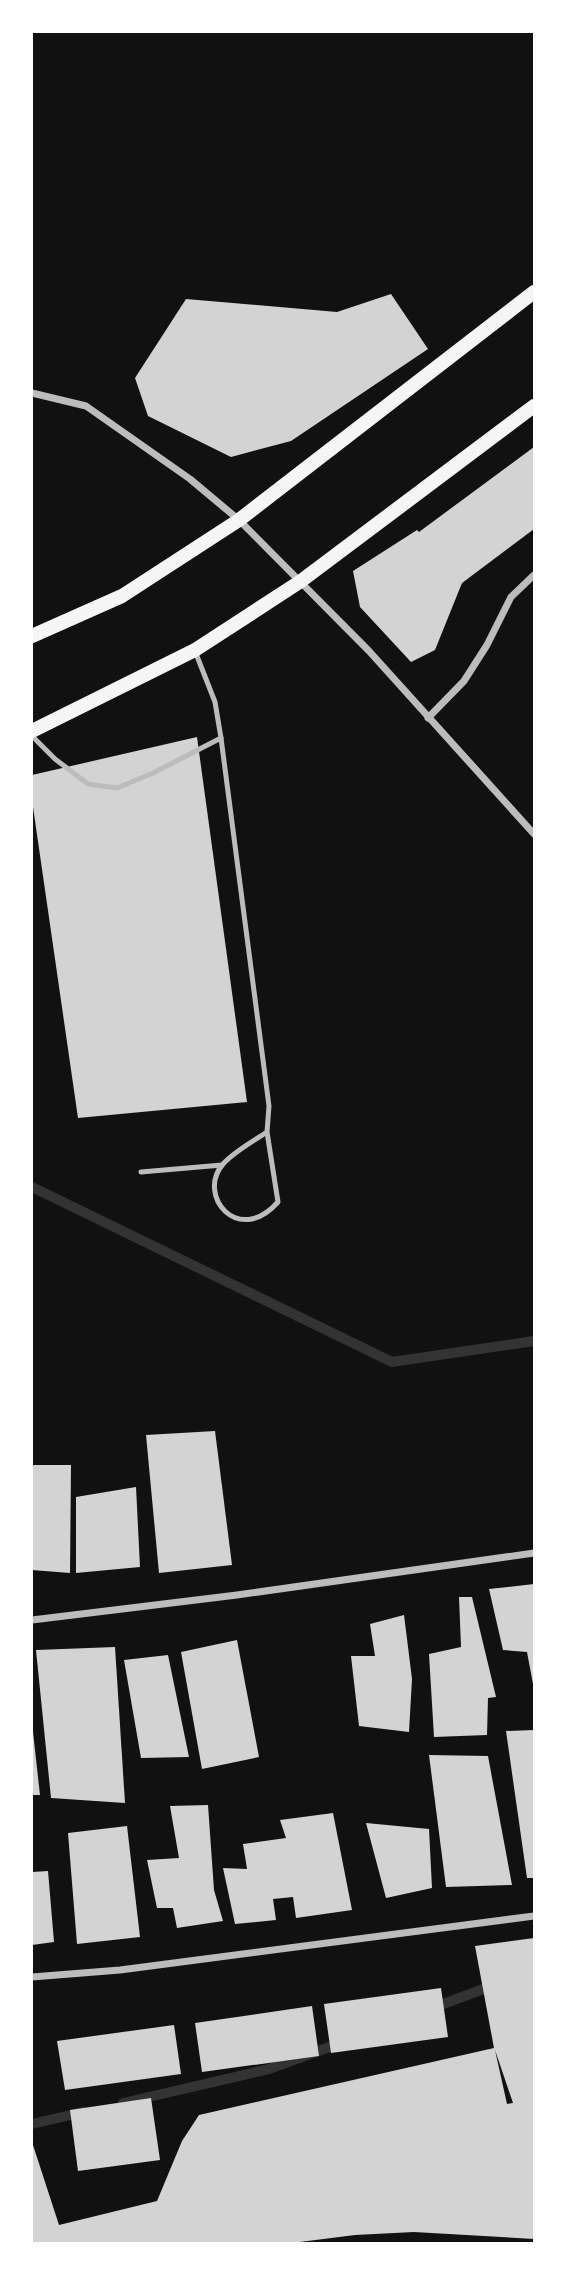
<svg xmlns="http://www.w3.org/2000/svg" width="566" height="2275" font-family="Karla,sans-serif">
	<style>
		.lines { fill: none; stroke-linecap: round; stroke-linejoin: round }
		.stream { stroke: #333; stroke-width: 10 }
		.building { fill: #d3d3d3; fill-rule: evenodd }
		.service { stroke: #bcbcbc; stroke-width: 5 }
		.minor { stroke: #bcbcbc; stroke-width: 7 }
		.secondary { stroke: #f5f5f5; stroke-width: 14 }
	</style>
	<rect width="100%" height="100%" fill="#111"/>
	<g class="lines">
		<g class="stream">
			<path d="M 32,1187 L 392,1362 L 534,1341"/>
			<path d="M 430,2009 L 494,1985"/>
			<path d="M 123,2103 L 269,2069 L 343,2042"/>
			<path d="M 32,2124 L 83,2112"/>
		</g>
	</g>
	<g class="building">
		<path d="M 391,294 L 428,349 L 291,441 L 231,457 L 148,416 L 135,378 L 186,299 L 337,312 Z"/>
		<path d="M 534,447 L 534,529 L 462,583 L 435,650 L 411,662 L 360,607 L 353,571 L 417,530 L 419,532 Z"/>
		<path d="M 197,737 L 247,1102 L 78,1118 L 32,800 L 32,775 Z"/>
		<path d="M 215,1431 L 232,1565 L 159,1573 L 146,1435 Z"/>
		<path d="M 32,1465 L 71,1465 L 70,1573 L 32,1570 Z"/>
		<path d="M 136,1487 L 140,1567 L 76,1573 L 76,1497 Z"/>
		<path d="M 534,1584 L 534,1684 L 533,1684 L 527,1652 L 503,1650 L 489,1589 Z"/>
		<path d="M 459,1597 L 472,1597 L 496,1697 L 488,1698 L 487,1735 L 434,1737 L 429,1654 L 461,1647 Z"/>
		<path d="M 404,1615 L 412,1679 L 409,1732 L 359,1726 L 351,1656 L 375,1656 L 370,1624 Z"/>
		<path d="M 237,1640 L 259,1757 L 202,1769 L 181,1652 Z"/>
		<path d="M 115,1647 L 125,1803 L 51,1798 L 36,1650 Z"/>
		<path d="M 168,1655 L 189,1757 L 141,1758 L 124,1660 Z"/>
		<path d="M 534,1730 L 534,1878 L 527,1878 L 506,1731 Z"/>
		<path d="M 32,1732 L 33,1732 L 40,1795 L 32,1795 Z"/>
		<path d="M 429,1755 L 488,1756 L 512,1885 L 446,1887 Z"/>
		<path d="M 208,1805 L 214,1890 L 223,1921 L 177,1928 L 173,1908 L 157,1908 L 147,1860 L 179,1858 L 170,1806 Z"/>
		<path d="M 333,1813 L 352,1910 L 296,1918 L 293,1897 L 273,1899 L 276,1920 L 235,1924 L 223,1868 L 247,1869 L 243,1844 L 286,1838 L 280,1820 Z"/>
		<path d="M 366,1823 L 429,1829 L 432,1888 L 386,1898 Z"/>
		<path d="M 127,1826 L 140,1937 L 77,1944 L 68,1833 Z"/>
		<path d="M 48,1871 L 54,1942 L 32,1945 L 32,1872 Z"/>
		<path d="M 534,1938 L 534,2239 L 414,2232 L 355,2235 L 284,2244 L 32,2244 L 32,2142 L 59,2225 L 157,2201 L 182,2141 L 199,2115 L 494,2048 L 475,1946 ZM 495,2050 L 513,2103 L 507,2104 Z"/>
		<path d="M 441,1988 L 448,2037 L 331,2053 L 324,2004 Z"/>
		<path d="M 312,2006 L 319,2056 L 202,2072 L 195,2023 Z"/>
		<path d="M 174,2025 L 181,2074 L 65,2090 L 57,2041 Z"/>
		<path d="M 151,2098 L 160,2160 L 78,2171 L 70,2110 Z"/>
	</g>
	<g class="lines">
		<g class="service">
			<path d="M 195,651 L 215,702 L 221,738 L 269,1106 L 267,1132 L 278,1202 C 238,1247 196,1195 223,1164 C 235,1151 252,1142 267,1132"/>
			<path d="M 32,736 L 55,759 L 88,784 L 117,788 L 153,773 L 221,738"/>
			<path d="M 141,1172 L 222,1165"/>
		</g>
		<g class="minor">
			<path d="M 32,393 L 86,406 L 190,479 L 239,520 L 369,651 L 534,834"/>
			<path d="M 428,718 L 464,681 L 487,645 L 511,597 L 534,575"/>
			<path d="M 32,1620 L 237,1595 L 534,1553"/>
			<path d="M 32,1977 L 120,1970 L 534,1916"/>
		</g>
		<g class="secondary">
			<path d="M 32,636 L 122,596 L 239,520 L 534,292"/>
			<path d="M 32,731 L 195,650 L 301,581 L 534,406"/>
		</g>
	</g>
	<rect width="566" height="2275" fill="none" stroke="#ffffff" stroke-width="66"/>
</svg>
